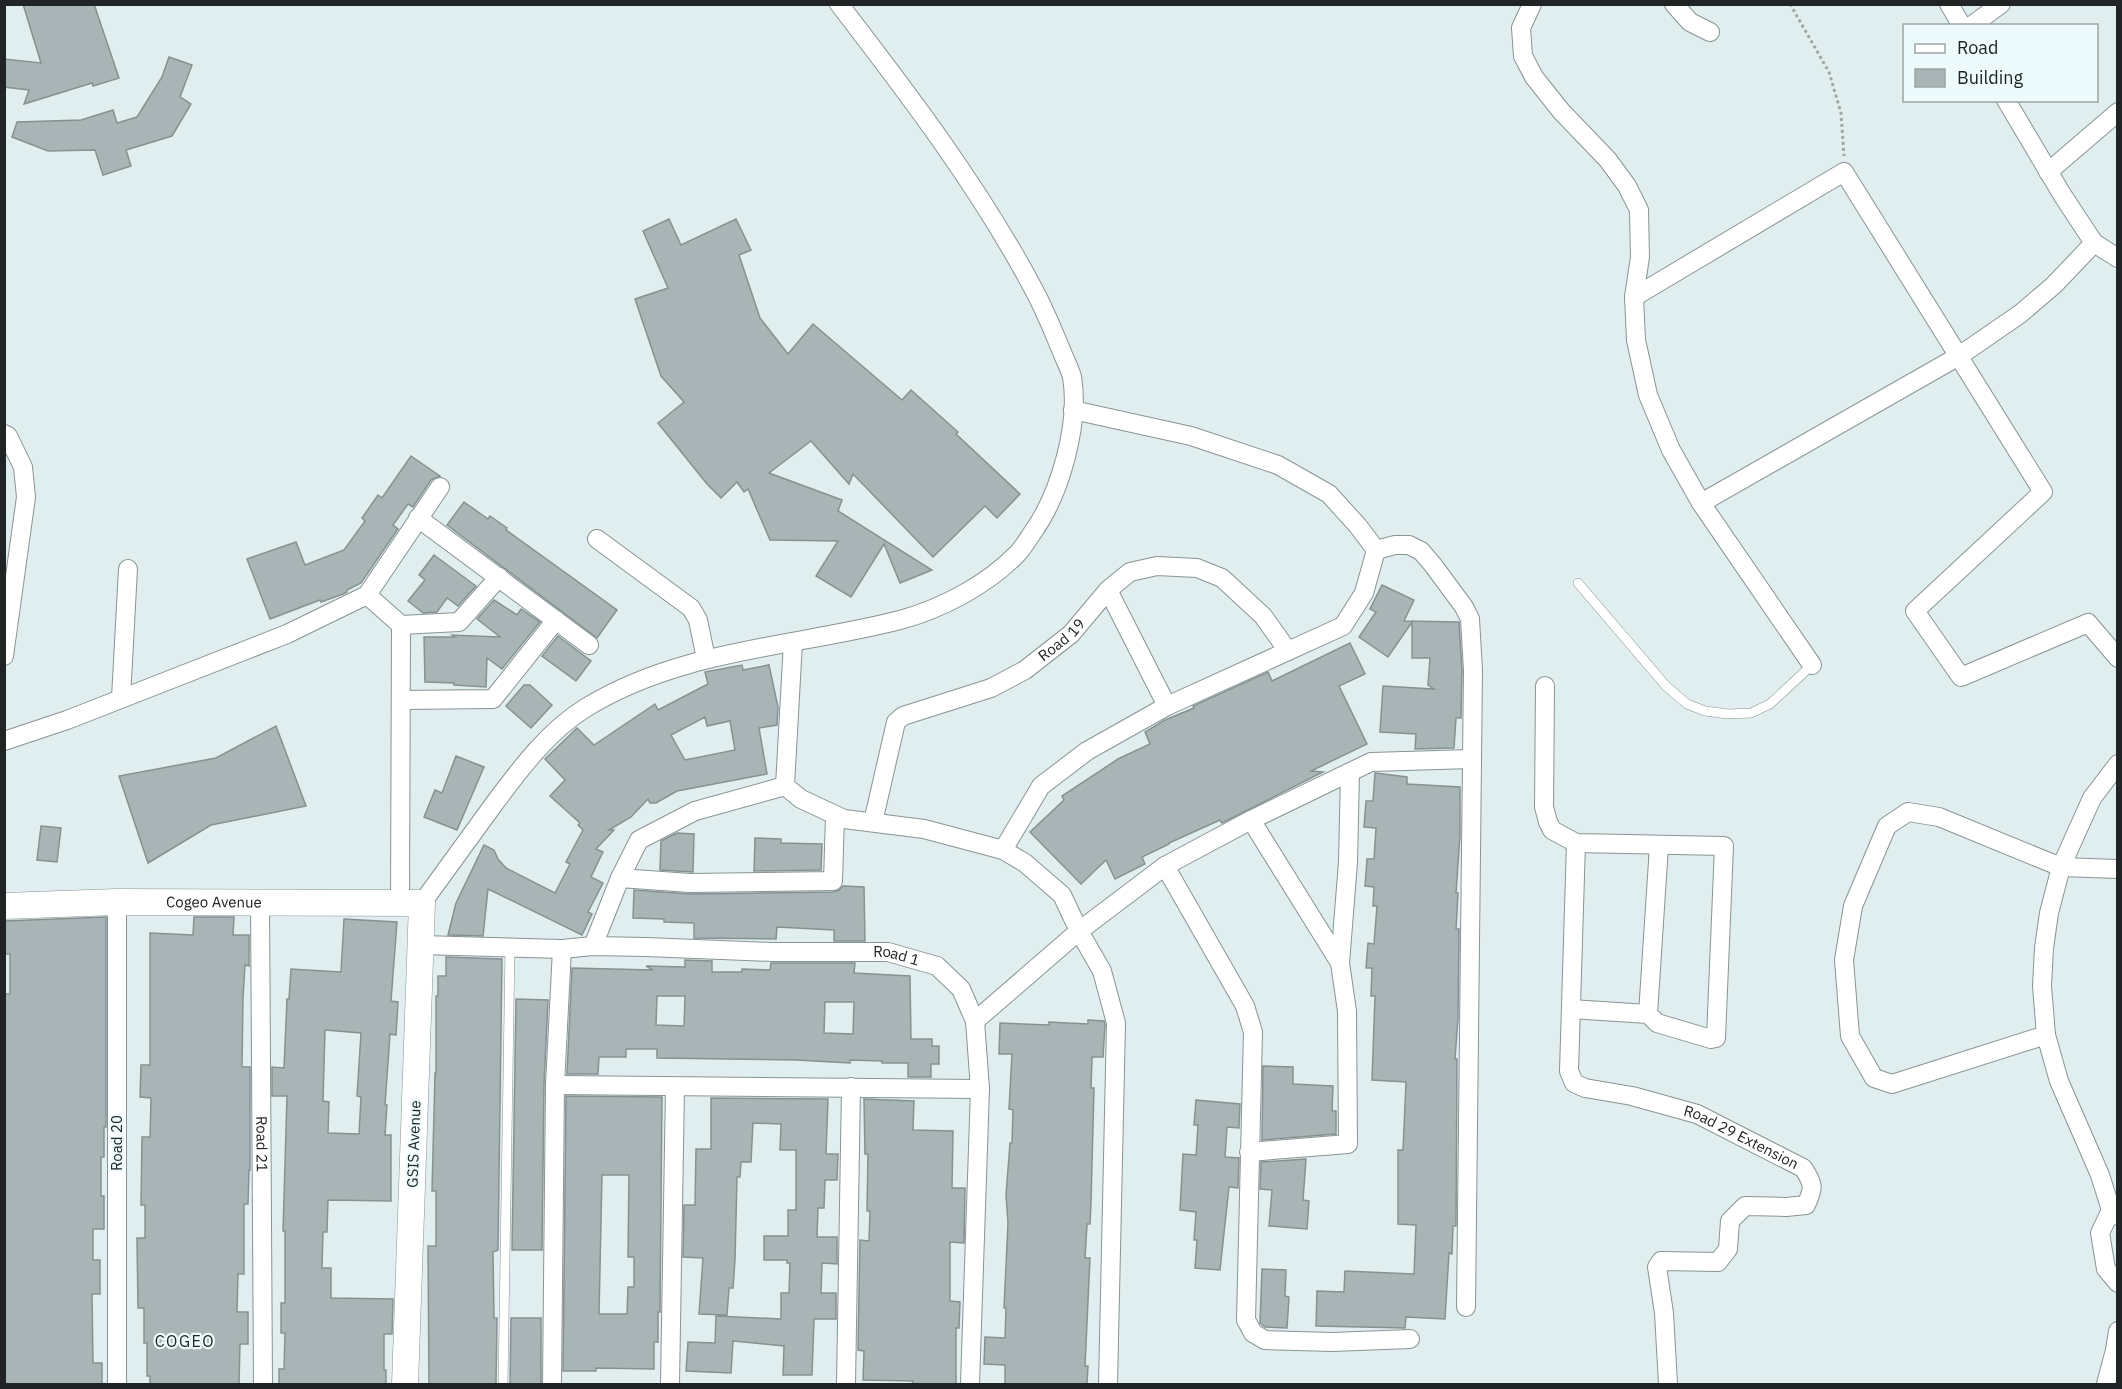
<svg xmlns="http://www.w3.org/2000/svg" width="2122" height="1389" font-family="'IBM Plex Sans',sans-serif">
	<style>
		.building { fill: #a8b4b5; stroke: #869192; stroke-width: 1.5; fill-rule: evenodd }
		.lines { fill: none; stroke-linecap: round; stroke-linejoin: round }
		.lane-casing { stroke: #889494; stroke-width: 10 }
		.street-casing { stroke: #889494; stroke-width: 20 }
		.secondary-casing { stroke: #889494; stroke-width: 27 }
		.path { stroke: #9da7a8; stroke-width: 3; stroke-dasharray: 3 3; stroke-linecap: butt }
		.lane { stroke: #fff; stroke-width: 9 }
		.street { stroke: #fff; stroke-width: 18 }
		.secondary { stroke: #fff; stroke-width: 26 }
		.labels { text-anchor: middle; stroke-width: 4.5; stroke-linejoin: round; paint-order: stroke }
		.street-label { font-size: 15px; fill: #202425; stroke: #eefbfc }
		.neighbourhood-label { font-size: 16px; letter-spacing: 1.5px; fill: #202425; stroke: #eefbfc }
	</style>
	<rect width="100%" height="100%" fill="#e1eeef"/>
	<g class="building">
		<path d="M 23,4 L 94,4 L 119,78 L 93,86 L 92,83 L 24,104 L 29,90 L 4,87 L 4,59 L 41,63 Z"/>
		<path d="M 169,57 L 192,65 L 180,97 L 191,104 L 172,136 L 126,150 L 131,166 L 103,175 L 95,150 L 48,151 L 12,137 L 17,122 L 81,120 L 113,110 L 117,123 L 137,117 L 162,77 Z"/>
		<path d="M 669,219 L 681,245 L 736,219 L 751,250 L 739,255 L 760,318 L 788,354 L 813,324 L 902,400 L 911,390 L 958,432 L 956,434 L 1020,494 L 997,518 L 985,506 L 933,557 L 853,474 L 849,484 L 811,441 L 769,473 L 842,500 L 838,511 L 932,570 L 900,583 L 884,544 L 851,597 L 816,576 L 838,541 L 770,540 L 748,489 L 744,492 L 737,482 L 721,498 L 707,484 L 658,423 L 684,402 L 661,376 L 635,299 L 668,288 L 643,231 Z"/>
		<path d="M 411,456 L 440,476 L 431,480 L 413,507 L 408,504 L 393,525 L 398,529 L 361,583 L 347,590 L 347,592 L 343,594 L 321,602 L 320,600 L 270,619 L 247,559 L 296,542 L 305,565 L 344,550 L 365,521 L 362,518 L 378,495 L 382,498 Z"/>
		<path d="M 464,502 L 488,519 L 490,516 L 507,528 L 506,530 L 617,610 L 597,638 L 447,525 Z"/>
		<path d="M 434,555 L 476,586 L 458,606 L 447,598 L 437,612 L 423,613 L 408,601 L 425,580 L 419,575 Z"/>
		<path d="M 1382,585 L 1414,600 L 1404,621 L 1459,622 L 1462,670 L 1461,718 L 1456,718 L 1454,748 L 1415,749 L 1416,734 L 1380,732 L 1383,686 L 1434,689 L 1428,685 L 1430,658 L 1412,658 L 1412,622 L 1388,657 L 1359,637 L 1376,612 L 1370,609 Z"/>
		<path d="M 494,600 L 517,615 L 521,609 L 540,622 L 502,669 L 487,658 L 486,687 L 454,685 L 454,683 L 425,682 L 424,637 L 455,637 L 452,635 L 500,637 L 477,619 Z"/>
		<path d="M 558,636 L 591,661 L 576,681 L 542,656 Z"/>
		<path d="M 1350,643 L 1365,674 L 1339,686 L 1367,744 L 1311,771 L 1323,772 L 1222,823 L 1220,820 L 1169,843 L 1169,844 L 1142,857 L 1145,864 L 1115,879 L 1106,860 L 1081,884 L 1030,832 L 1064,800 L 1062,796 L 1118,759 L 1150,744 L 1145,732 L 1165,720 L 1194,708 L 1193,706 L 1268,672 L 1272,681 Z"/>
		<path d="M 742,665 L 743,670 L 769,665 L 778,707 L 777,725 L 759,728 L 767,774 L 677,791 L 656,803 L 650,803 L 648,799 L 631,817 L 609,830 L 614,830 L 596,849 L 603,852 L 591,877 L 603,883 L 588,912 L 592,914 L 582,935 L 488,889 L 483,936 L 448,935 L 456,903 L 484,845 L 494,850 L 498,859 L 506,868 L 555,893 L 570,864 L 566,862 L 583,830 L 578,825 L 580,823 L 550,796 L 565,780 L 545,759 L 575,730 L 577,728 L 594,745 L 655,704 L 658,710 L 708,684 L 705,672 ZM 705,717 L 707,726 L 730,721 L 735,750 L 685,760 L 671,735 Z"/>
		<path d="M 524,685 L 530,685 L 552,705 L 531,728 L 506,706 Z"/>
		<path d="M 276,726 L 306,806 L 211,825 L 148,863 L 119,776 L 216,758 Z"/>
		<path d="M 456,756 L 484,767 L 457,830 L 424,817 L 435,790 L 442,793 Z"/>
		<path d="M 1375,773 L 1407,777 L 1407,784 L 1460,787 L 1460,835 L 1456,893 L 1458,893 L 1456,929 L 1459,929 L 1458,1018 L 1455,1059 L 1457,1059 L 1456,1226 L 1453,1226 L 1452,1254 L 1449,1253 L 1445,1319 L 1406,1317 L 1405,1328 L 1316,1326 L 1317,1291 L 1344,1292 L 1345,1271 L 1414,1274 L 1416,1225 L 1398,1224 L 1398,1150 L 1403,1150 L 1406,1082 L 1372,1080 L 1375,996 L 1371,996 L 1372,968 L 1366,968 L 1368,943 L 1374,944 L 1377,906 L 1373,906 L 1374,887 L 1365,886 L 1367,859 L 1374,859 L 1376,828 L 1364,827 L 1366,801 L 1373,801 Z"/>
		<path d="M 41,826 L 61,828 L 57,862 L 37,860 Z"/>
		<path d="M 677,833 L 694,834 L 693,872 L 660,870 L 661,841 Z"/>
		<path d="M 755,838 L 781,839 L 781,843 L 822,844 L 821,870 L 754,871 Z"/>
		<path d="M 843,886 L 864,887 L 865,941 L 834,941 L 834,930 L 777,927 L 776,939 L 694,938 L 694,923 L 664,922 L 664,919 L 633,918 L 634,890 L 690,894 L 833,892 L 839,890 Z"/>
		<path d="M 106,917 L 106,1127 L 104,1127 L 104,1157 L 101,1157 L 101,1196 L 104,1196 L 104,1229 L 93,1229 L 93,1260 L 100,1260 L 100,1294 L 92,1294 L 93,1363 L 102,1363 L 102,1384 L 4,1384 L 4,994 L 10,994 L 10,954 L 4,954 L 4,921 Z"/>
		<path d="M 194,917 L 234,917 L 233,935 L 249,935 L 249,966 L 245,965 L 243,998 L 242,1067 L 250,1067 L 250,1170 L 249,1170 L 248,1204 L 244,1204 L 244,1274 L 238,1274 L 237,1312 L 248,1312 L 248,1344 L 240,1344 L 239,1384 L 150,1384 L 150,1376 L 147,1376 L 147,1343 L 144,1343 L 144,1308 L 138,1308 L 137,1238 L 145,1238 L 145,1205 L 141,1205 L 142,1137 L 150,1137 L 151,1098 L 140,1097 L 141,1065 L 150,1065 L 150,933 L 193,935 Z"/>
		<path d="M 344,919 L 397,922 L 391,1001 L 398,1002 L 396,1035 L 390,1034 L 385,1105 L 387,1105 L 385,1135 L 391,1135 L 391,1201 L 328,1200 L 327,1232 L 323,1232 L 322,1268 L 331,1268 L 331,1298 L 393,1299 L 392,1334 L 384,1334 L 384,1370 L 386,1370 L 386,1384 L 279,1384 L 279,1369 L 284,1369 L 285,1333 L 281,1333 L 281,1303 L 285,1303 L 285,1231 L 283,1231 L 287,1096 L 272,1096 L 272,1067 L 284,1068 L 287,999 L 289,999 L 291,969 L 341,972 ZM 325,1030 L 361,1033 L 357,1096 L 361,1097 L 359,1134 L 328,1133 L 329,1102 L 323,1101 Z"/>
		<path d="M 446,957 L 502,959 L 498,1250 L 493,1252 L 494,1318 L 497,1318 L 496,1384 L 429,1384 L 428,1246 L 436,1246 L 436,1191 L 432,1191 L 435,1073 L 436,1073 L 436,996 L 438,996 L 438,976 L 446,976 Z"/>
		<path d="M 685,960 L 712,961 L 712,972 L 742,972 L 742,969 L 770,970 L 771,963 L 855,963 L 854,973 L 910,976 L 911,1039 L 932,1039 L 932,1046 L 939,1046 L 939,1064 L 931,1064 L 931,1077 L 908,1077 L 908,1063 L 882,1063 L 882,1061 L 850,1060 L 850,1063 L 796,1060 L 657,1058 L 657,1049 L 626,1049 L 626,1057 L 599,1057 L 598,1074 L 567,1074 L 572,968 L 653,970 L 646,966 L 685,967 ZM 657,996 L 685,996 L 684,1026 L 656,1025 ZM 825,1002 L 854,1002 L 853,1034 L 824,1033 Z"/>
		<path d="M 516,999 L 548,1000 L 544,1085 L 542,1250 L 512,1250 Z"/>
		<path d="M 1088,1020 L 1104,1021 L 1105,1024 L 1103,1057 L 1092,1057 L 1091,1088 L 1094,1088 L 1091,1202 L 1090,1224 L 1087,1224 L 1085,1258 L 1090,1258 L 1085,1366 L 1088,1366 L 1087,1384 L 1005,1384 L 1005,1365 L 984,1364 L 985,1337 L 1005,1338 L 1006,1308 L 1004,1308 L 1008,1223 L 1006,1195 L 1010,1143 L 1012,1143 L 1013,1110 L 1009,1109 L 1012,1054 L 999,1054 L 1000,1023 L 1049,1025 L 1049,1022 L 1088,1024 Z"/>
		<path d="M 1263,1066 L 1293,1067 L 1293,1084 L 1333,1086 L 1332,1111 L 1336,1111 L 1336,1134 L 1262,1140 Z"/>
		<path d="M 566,1096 L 662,1097 L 660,1312 L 658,1312 L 658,1342 L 654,1342 L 654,1369 L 596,1368 L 596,1371 L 563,1371 ZM 602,1175 L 629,1175 L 628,1257 L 634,1257 L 634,1287 L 628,1287 L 627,1314 L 599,1314 Z"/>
		<path d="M 711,1098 L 828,1099 L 826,1154 L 838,1154 L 837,1180 L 825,1180 L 824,1208 L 818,1208 L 817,1237 L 837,1237 L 837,1264 L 822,1263 L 821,1293 L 836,1293 L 836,1319 L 814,1319 L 812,1375 L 783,1375 L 784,1346 L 733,1341 L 731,1373 L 686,1371 L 688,1342 L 715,1343 L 716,1316 L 781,1319 L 781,1293 L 789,1293 L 790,1263 L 787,1263 L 787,1260 L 764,1260 L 764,1236 L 788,1236 L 788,1210 L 796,1210 L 796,1150 L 780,1150 L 781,1124 L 753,1123 L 751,1162 L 741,1162 L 740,1177 L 737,1177 L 735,1260 L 733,1288 L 729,1288 L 727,1315 L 699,1314 L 703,1258 L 683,1257 L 684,1205 L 695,1205 L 696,1149 L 711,1149 Z"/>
		<path d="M 864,1099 L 914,1101 L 913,1130 L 953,1131 L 952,1188 L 965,1188 L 964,1243 L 950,1242 L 950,1301 L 960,1302 L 959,1328 L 956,1328 L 956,1384 L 912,1384 L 913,1381 L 863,1380 L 864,1351 L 858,1350 L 860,1240 L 869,1241 L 870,1211 L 867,1211 L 868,1154 L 865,1154 Z"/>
		<path d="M 1196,1100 L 1240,1104 L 1239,1128 L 1227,1127 L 1225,1157 L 1239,1158 L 1238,1188 L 1229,1187 L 1220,1270 L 1195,1268 L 1197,1240 L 1194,1240 L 1196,1212 L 1180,1210 L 1183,1154 L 1196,1155 L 1198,1125 L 1194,1125 Z"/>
		<path d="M 1306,1159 L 1303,1200 L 1309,1201 L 1307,1229 L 1269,1226 L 1272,1190 L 1260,1189 L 1261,1162 Z"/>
		<path d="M 1262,1269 L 1286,1270 L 1285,1296 L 1289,1297 L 1287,1328 L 1265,1327 L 1260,1323 Z"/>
		<path d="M 511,1318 L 541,1318 L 541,1384 L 510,1384 Z"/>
	</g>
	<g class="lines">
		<g class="lane-casing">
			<g id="lane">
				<path d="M 1578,583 L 1666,686 L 1687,704 L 1705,711 L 1728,714 L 1751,713 L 1770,704 L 1812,665"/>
				<path d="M 503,1384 L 510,948"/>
			</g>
		</g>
		<g class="street-casing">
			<g id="street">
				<path d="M 1532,4 L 1521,28 L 1523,56 L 1534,77 L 1561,111 L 1608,160 L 1627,186 L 1639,210 L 1640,257 L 1634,297 L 1636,340 L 1648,395 L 1671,450 L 1701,503 L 1812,665"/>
				<path d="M 1674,4 L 1690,22 L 1710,32"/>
				<path d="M 1949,4 L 1962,26"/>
				<path d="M 1971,26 L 2001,4"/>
				<path d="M 2006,100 L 2063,196 L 2094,243 L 2118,258"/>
				<path d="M 2048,172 L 2118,112"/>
				<path d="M 1634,297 L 1844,172 L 2043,492 L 1915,611 L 1961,677 L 2088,623 L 2118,658"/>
				<path d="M 1073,410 L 1191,436 L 1278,465 L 1329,494 L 1358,526 L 1376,550 L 1395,545 L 1409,545 L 1421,551 L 1433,565 L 1464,607 L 1470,619 L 1473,670 L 1466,1307"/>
				<path d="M 4,434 L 8,436 L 23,467 L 26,497 L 4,656"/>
				<path d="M 1701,503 L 1959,356 L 2020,314 L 2054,285 L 2094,243"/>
				<path d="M 418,518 L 589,645"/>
				<path d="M 597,539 L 691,608 L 698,620 L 706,659"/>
				<path d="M 1108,590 L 1167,706"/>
				<path d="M 367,595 L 401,625 L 400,903"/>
				<path d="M 401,625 L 459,622 L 499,577"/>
				<path d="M 793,642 L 785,786 L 801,799 L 844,819 L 924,829 L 1003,850 L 1025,863 L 1062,895 L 1079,931 L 1102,971 L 1116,1023 L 1108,1384"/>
				<path d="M 1545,686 L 1544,807 L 1548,822 L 1552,830 L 1576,843 L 1724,846 L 1716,1038 L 1711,1039 L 1657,1023 L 1648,1014 L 1571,1009"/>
				<path d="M 121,698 L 128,569"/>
				<path d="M 402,700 L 493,699 L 556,620"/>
				<path d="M 4,741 L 67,720 L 287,634 L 367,595 L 440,487"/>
				<path d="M 2118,764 L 2092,798 L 2061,867 L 2049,913 L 2044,948 L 2042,986 L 2046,1035 L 2059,1081 L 2100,1175 L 2111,1210 L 2118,1216"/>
				<path d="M 1251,820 L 1340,963"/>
				<path id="s1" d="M 873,822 L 896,722 L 903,716 L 991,688 L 1025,670 L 1071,634 L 1108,590 L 1130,572 L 1157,566 L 1197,568 L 1222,578 L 1263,616 L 1288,651"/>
				<path id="s2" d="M 1576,843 L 1569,1071 L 1574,1083 L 1585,1088 L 1632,1096 L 1697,1114 L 1803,1168 C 1814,1184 1814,1188 1806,1205 L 1786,1207 L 1745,1206 L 1730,1221 L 1728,1249 L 1718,1262 L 1661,1261 L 1657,1267 L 1664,1313 L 1668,1384"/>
				<path d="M 1003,850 L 1041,786 L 1087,751 L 1167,706 L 1343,626 L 1364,593 L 1376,550"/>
				<path d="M 1165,866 L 1245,1006 L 1253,1032 L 1246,1320 L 1253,1333 L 1265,1340 L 1332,1342 L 1410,1339"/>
				<path d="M 620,878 L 639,840 L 695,811 L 785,786"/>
				<path id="s3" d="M 260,902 L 263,1384"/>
				<path d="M 422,903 C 446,870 470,837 494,804 C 520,769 549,730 587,707 C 682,649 795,647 900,620 C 941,609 987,585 1017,554 C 1023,548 1028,539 1033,532 C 1060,494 1080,424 1072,377 C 1070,369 1065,360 1062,352 C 1053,331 1045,310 1034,290 C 980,188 909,95 839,4"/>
				<path id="s4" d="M 421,945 L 562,949 L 593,946 L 646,947 L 773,952 L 888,952 L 937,966 L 961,989 L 975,1021 L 980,1089 L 970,1384"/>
				<path d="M 593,946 L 620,878 L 690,883 L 833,881 L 835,816"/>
				<path d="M 1648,1014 L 1659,846"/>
				<path d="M 975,1021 L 1079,931 L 1165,866 L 1251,820 L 1371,762 L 1472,759"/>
				<path d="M 2046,1035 L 1892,1084 L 1874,1078 L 1850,1036 L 1844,960 L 1853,906 L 1887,826 L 1908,812 L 1939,817 L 2061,867 L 2118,869"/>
				<path d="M 555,1085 L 980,1089"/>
				<path d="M 1249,1152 L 1348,1144 L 1347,1011 L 1340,963 L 1348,862 L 1350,773"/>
				<path d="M 2111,1210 L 2100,1233 L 2106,1269 L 2118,1283"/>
				<path d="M 117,1384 L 117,902"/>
				<path d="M 552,1384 L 555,1085 L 562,949"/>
				<path d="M 670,1384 L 675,1087"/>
				<path d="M 846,1384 L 851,1087"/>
				<path d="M 2106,1384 L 2115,1350 L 2118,1331"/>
			</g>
		</g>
		<g class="secondary-casing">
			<g id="secondary">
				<path id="s5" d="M 4,906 L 117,902 L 422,903 L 405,1384"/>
			</g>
		</g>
		<path class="path" d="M 1790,4 L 1829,72 L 1841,113 L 1844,156"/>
		<use href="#lane" class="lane"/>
		<use href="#street" class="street"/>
		<use href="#secondary" class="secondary"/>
	</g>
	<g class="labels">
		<g class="street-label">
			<text dy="5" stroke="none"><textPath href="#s1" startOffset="290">Road 19</textPath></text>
			<text dy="5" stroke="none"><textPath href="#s5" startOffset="210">Cogeo Avenue</textPath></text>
			<text dy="5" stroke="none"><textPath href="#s4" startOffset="476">Road 1</textPath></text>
			<text dy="5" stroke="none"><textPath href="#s2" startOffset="418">Road 29 Extension</textPath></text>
			<text transform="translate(117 1143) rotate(-90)" y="5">Road 20</text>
			<text dy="5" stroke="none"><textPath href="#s3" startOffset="242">Road 21</textPath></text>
			<text transform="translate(414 1144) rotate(-88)" y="5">GSIS Avenue</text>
		</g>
		<g class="neighbourhood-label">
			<text x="185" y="1347">COGEO</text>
		</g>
	</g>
	<rect width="2122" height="1389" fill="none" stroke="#202425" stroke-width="12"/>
	<rect x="1903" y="24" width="195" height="78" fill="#eefbfc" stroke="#9ca5a6" stroke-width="1.5"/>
	<rect x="1915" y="44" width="30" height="9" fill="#ffffff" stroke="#9ca5a6" stroke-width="1.5"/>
	<text x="1957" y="54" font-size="18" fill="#202425">Road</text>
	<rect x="1915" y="69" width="30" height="18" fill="#a8b4b5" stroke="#9ca5a6" stroke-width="1.5"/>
	<text x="1957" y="84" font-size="18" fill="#202425">Building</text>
</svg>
